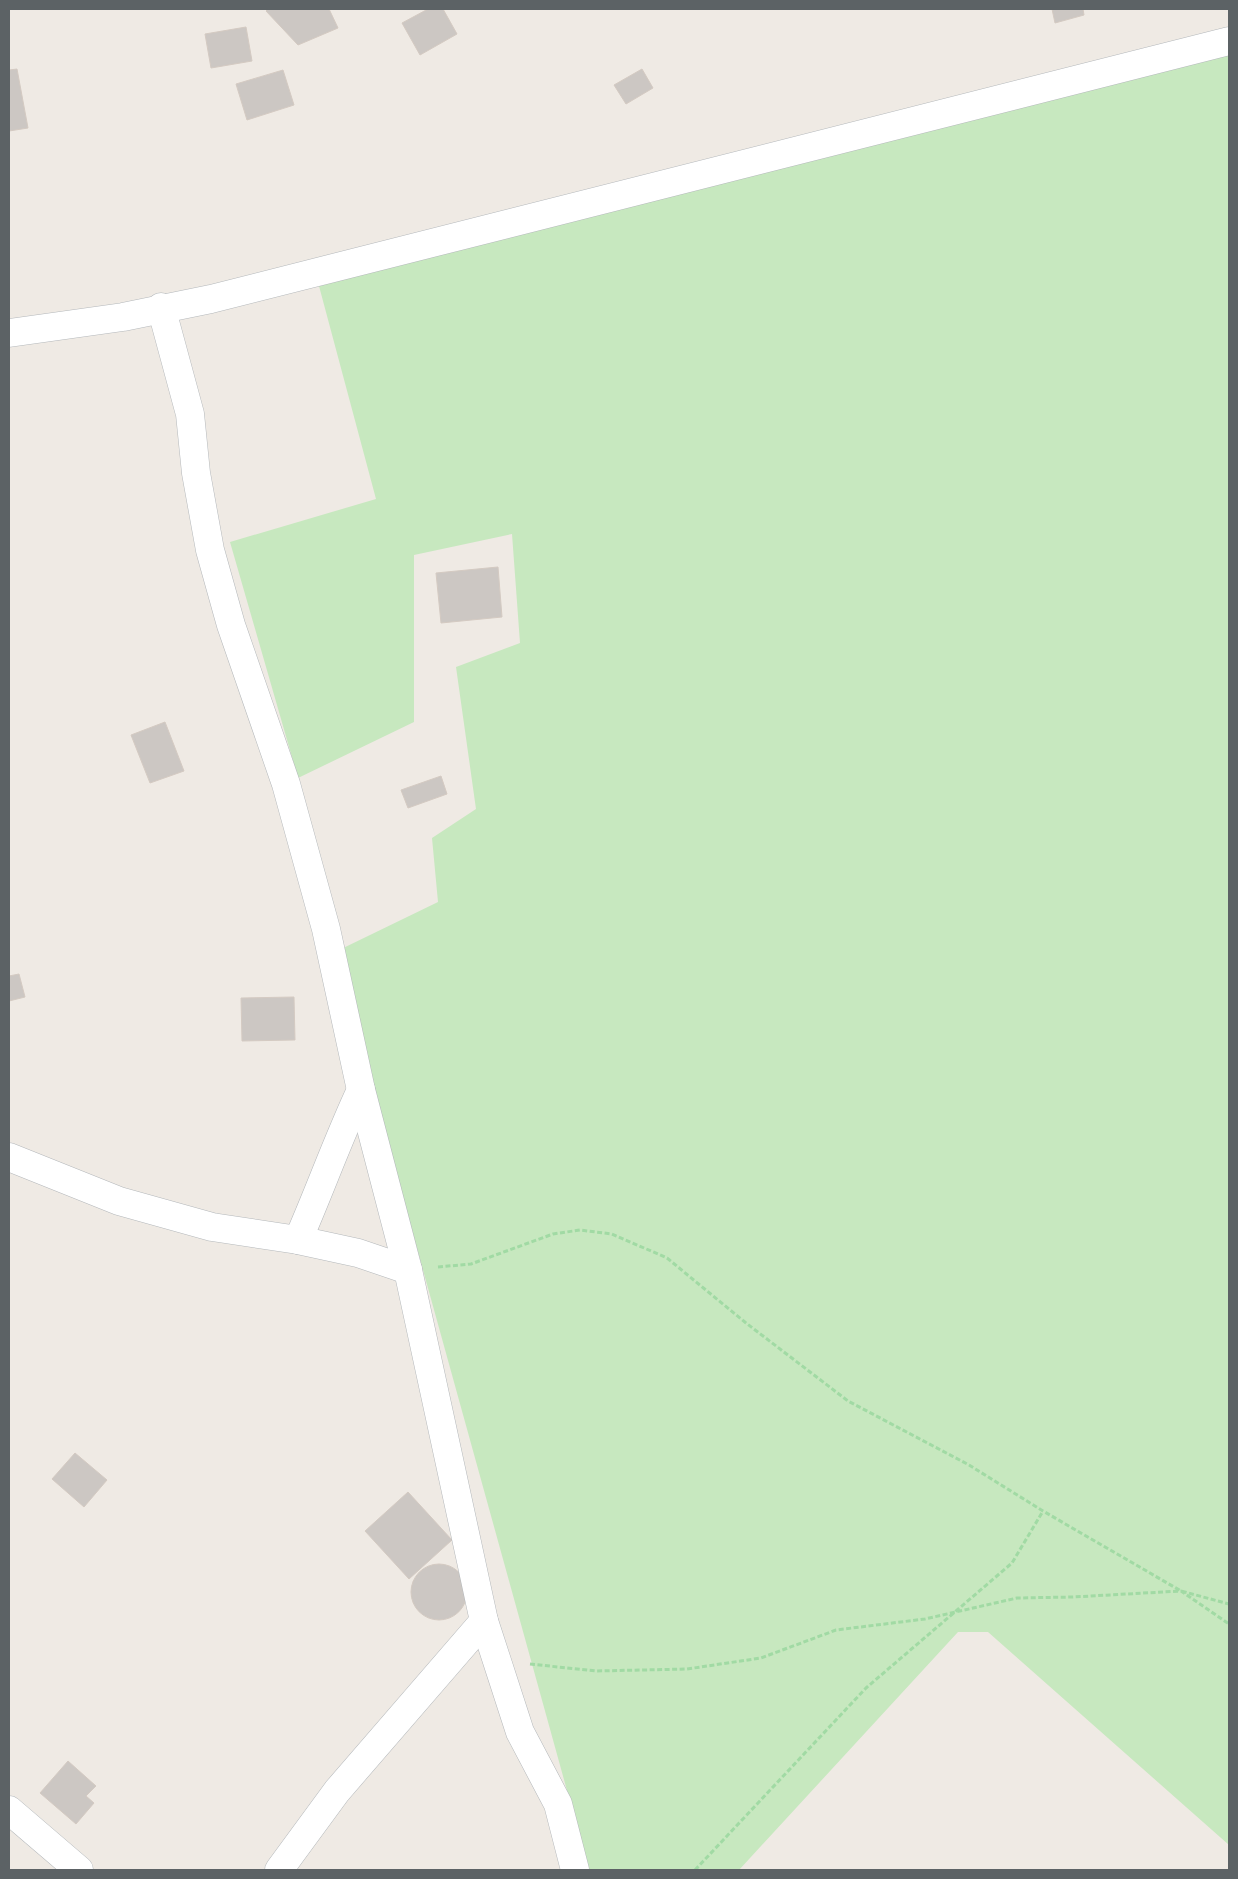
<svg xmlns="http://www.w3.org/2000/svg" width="1238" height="1879" font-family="Manrope,sans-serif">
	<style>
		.green { fill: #c7e8bf }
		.building { fill: #ccc7c3; stroke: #d4cac2 }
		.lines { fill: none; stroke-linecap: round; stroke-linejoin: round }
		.street-casing { stroke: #b4b8bb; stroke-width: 29 }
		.path { stroke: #a1daa4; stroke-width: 3; stroke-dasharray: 5 2.5; stroke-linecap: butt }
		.street { stroke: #fff; stroke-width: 28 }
	</style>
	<rect width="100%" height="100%" fill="#efeae4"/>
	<path class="green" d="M 1229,52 L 1229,1845 L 988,1632 L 958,1632 L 739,1870 L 589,1870 L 335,952 L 438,902 L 432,838 L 476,809 L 456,667 L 520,643 L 512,534 L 414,555 L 414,722 L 298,778 L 230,542 L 376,499 L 319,286 Z"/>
	<g class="building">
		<path d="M 268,9 L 329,9 L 338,28 L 298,45 L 266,11 Z"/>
		<path d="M 428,9 L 443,9 L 457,34 L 420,55 L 402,23 Z"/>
		<path d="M 1052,9 L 1083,9 L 1084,15 L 1055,23 Z"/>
		<path d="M 246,27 L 252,61 L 211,68 L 205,34 Z"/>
		<path d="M 17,69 L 28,128 L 9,131 L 9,70 Z"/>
		<path d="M 642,69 L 653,88 L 626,104 L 614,85 Z"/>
		<path d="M 283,70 L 294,105 L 247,120 L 236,84 Z"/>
		<path d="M 498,567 L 502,617 L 441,623 L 436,573 Z"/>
		<path d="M 165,722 L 184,771 L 150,783 L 131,735 Z"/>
		<path d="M 441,776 L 447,794 L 408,808 L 401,790 Z"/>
		<path d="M 19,974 L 25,997 L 9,1001 L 9,976 Z"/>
		<path d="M 294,997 L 295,1040 L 242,1041 L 241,998 Z"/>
		<path d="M 75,1453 L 107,1480 L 84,1507 L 52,1479 Z"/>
		<path d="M 408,1492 L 452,1540 L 409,1579 L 365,1531 Z"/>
		<circle cx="439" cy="1592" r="28"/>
		<path d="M 68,1761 L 96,1786 L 86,1796 L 94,1803 L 76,1824 L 40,1793 Z"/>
	</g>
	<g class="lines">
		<g class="street-casing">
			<g id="street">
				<path d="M 161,307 L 190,414 L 196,473 L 210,550 L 231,625 L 286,784 L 326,929 L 361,1090 L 408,1270 L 484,1621 L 520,1732 L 558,1804 L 575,1870"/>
				<path d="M 9,333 L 123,317 L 211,299 L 1229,41"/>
				<path d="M 9,1157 L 119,1201 L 212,1227 L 298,1240 L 358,1253 L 408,1270"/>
				<path d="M 298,1240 C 320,1190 338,1139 361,1090"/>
				<path d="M 9,1810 L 79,1870"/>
				<path d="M 279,1870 L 337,1791 L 484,1621"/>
			</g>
		</g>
		<g class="path">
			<path d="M 438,1267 L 471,1264 L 553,1234 L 580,1230 L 612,1234 L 667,1258 L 746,1323 L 848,1401 L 969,1465 L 1043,1511 L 1181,1591 L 1229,1604"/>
			<path d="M 530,1664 L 596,1671 L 687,1669 L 761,1658 L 836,1630 L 925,1619 L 1017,1598 L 1073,1597 L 1181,1591 L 1229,1624"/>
			<path d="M 695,1870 L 866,1688 L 1012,1563 L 1043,1511"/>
		</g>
		<use href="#street" class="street"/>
	</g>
	<rect width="1238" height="1879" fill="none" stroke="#5c6265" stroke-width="20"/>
</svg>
